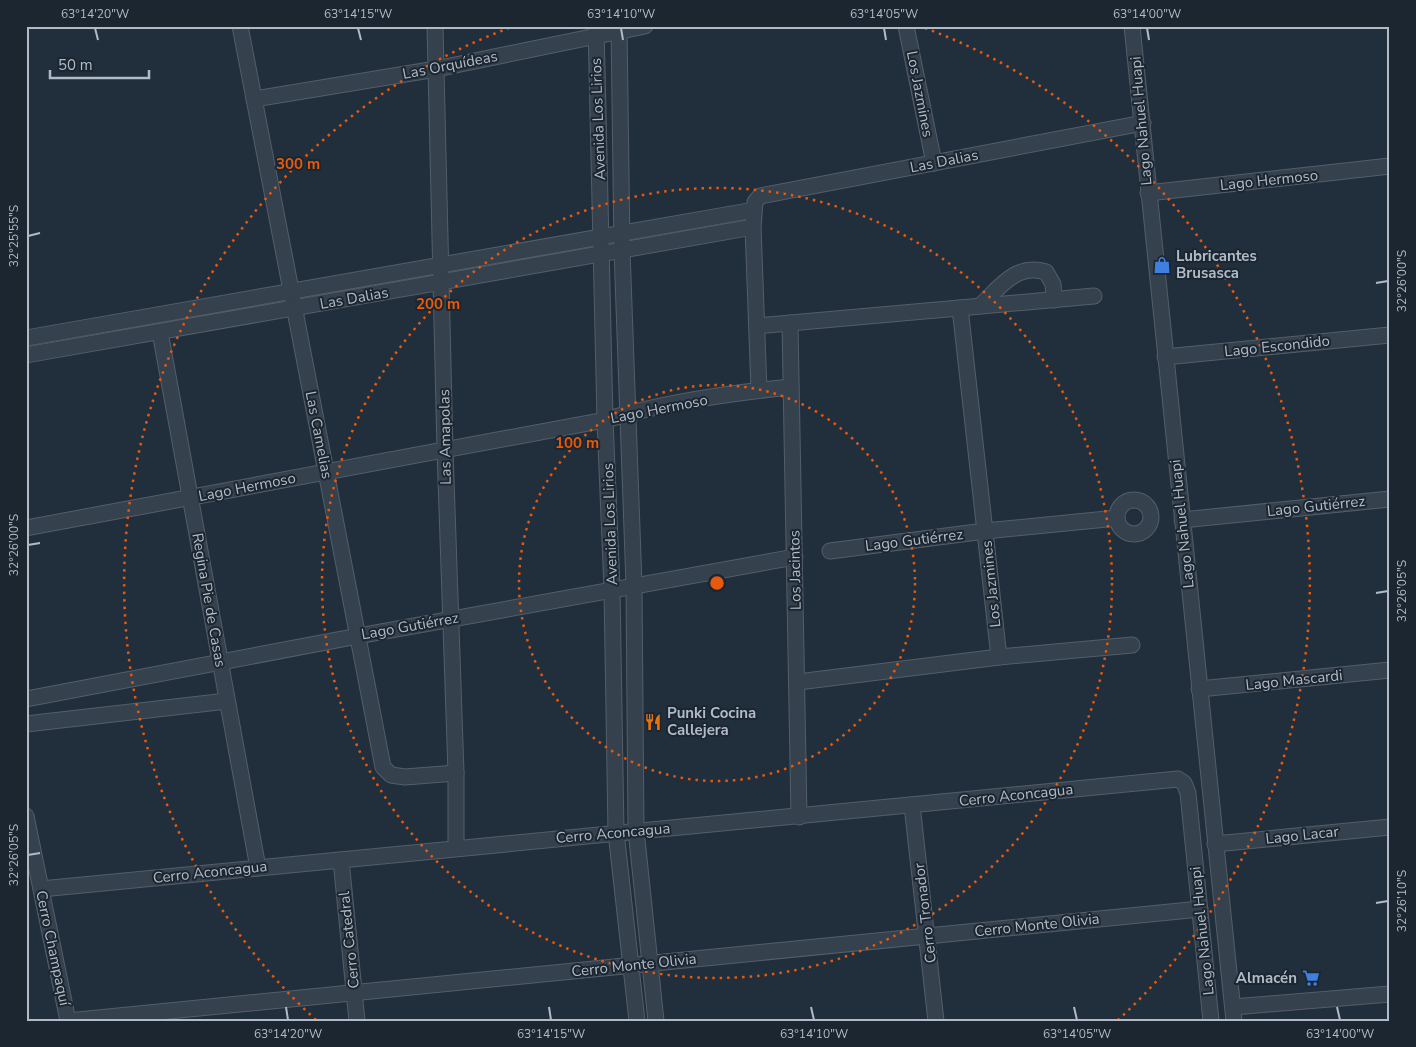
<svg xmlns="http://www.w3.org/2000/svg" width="1416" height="1047" font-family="'Nunito Sans',sans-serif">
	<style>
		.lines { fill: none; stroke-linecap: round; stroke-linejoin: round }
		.street-casing { stroke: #545e6b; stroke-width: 17 }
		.street { stroke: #35414d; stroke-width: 15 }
		.ticks { fill: none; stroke: #b1bbc8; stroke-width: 2 }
		.ring { fill: none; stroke: #e8590c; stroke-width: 2.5; stroke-dasharray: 2.5 5 }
		.labels { text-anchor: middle; stroke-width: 4; stroke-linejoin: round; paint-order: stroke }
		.street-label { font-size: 15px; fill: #b1bbc8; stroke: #1b2631 }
		.poi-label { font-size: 15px; font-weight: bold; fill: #b1bbc8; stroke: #1b2631; text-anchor: start }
		.centre { fill: #e8590c; stroke: #1b2631; stroke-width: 2.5 }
		.ring-label { font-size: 15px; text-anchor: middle; font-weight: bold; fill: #e8590c; stroke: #1b2631; stroke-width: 4; stroke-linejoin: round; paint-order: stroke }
		.neatline { fill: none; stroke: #b1bbc8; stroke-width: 2 }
		.ticks-label { font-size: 12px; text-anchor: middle; fill: #b1bbc8 }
	</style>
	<rect width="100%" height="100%" fill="#212f3d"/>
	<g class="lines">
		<g class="street-casing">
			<g id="street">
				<path d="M 240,26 L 383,767 L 391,775 L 405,777 L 456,773"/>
				<path d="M 435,26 L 445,450 L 456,773 L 456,848"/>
				<path d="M 596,26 L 605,420 L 612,589 L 616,832 L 637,1021"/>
				<path d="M 619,26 L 622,250 L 634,585 L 636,830 L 656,1021"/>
				<path d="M 906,26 L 934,163"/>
				<path d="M 1132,26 L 1234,1021"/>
				<path d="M 254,99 L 436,69 L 645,26"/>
				<path d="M 1148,193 L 1390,166"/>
				<path d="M 753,227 L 759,390"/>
				<path d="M 980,306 C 1000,287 1016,263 1046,272 L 1053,284 L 1054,300"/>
				<path d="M 790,323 L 799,817"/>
				<path d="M 757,326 L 1094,296"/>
				<path d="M 160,332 L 258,868"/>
				<path d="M 26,338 L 754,210"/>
				<path d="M 26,355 L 753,227 L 755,202 L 760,196 L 1143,123"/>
				<path d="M 1165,357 L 1390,335"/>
				<circle cx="1134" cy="517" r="17"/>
				<path d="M 1182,520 L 1390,499"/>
				<path d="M 26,528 L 605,420 C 665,402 729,393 791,387"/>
				<path d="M 830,551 L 985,531 L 1117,518"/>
				<path d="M 999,657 L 1132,645"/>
				<path d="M 798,682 L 999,657 L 960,308"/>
				<path d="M 1199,689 L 1390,670"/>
				<path d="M 26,699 L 358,636 L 795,557"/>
				<path d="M 26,724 L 227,701"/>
				<path d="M 912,805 L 936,1021"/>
				<path d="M 26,816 L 68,1021"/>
				<path d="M 1215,844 L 1390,827"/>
				<path d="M 341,860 L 357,1021"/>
				<path d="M 41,889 L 1178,779 L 1184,783 L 1188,793 L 1211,1021"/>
				<path d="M 1233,1007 L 1390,994"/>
				<path d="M 68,1021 L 1200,909"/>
			</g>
		</g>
		<use href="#street" class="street"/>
	</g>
	<path class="ticks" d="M 95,28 L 98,40M 358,28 L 361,40M 621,28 L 623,40M 884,28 L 886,40M 1147,28 L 1149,40M 28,236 L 40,233M 1376,283 L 1388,281M 28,545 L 40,543M 1376,593 L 1388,591M 28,855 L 40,853M 1376,903 L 1388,901M 286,1007 L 288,1020M 549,1007 L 551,1020M 811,1007 L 814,1020M 1074,1007 L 1077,1020M 1337,1007 L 1340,1020"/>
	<g class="ring">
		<circle cx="717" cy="583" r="198"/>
		<circle cx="717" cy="583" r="395"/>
		<path d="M316 1020A593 593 0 0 1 509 28M925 28A593 593 0 0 1 1118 1020"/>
	</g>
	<defs>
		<g id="shop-bare" transform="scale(1.35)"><path d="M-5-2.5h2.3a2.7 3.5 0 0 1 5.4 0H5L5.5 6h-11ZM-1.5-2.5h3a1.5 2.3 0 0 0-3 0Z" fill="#3f7fe0" stroke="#1b2631" stroke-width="2.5" paint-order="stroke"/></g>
		<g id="restaurant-bare" transform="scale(1.35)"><path d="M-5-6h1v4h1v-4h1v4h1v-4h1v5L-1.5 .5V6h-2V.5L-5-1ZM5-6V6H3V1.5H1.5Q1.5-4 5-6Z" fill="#e8710a" stroke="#1b2631" stroke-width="2.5" paint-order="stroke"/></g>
		<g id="supermarket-bare" transform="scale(1.35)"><path d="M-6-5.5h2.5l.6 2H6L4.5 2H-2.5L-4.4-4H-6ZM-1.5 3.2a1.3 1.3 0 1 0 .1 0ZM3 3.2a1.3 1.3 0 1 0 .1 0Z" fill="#3f7fe0" stroke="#1b2631" stroke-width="2.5" paint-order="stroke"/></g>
	</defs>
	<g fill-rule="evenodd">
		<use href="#shop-bare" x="1162" y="265"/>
		<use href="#restaurant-bare" x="653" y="722"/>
		<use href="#supermarket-bare" x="1311" y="978"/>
	</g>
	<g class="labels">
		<g class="street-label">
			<text transform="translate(450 65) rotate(-11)" y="5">Las Orquídeas</text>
			<text transform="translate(920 94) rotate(79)" y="5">Los Jazmines</text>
			<text transform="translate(598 119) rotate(-92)" y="5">Avenida Los Lirios</text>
			<text transform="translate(1141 121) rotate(-95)" y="5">Lago Nahuel Huapi</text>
			<text transform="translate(944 161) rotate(-11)" y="5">Las Dalias</text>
			<text transform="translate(1269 180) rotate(-6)" y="5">Lago Hermoso</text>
			<text transform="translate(354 298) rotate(-10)" y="5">Las Dalias</text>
			<text transform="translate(1277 346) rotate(-6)" y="5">Lago Escondido</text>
			<text transform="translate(659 409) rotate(-11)" y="5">Lago Hermoso</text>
			<text transform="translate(319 435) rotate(79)" y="5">Las Camelias</text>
			<text transform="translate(445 437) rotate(-91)" y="5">Las Amapolas</text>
			<text transform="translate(247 487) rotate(-11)" y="5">Lago Hermoso</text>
			<text transform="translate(1316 506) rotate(-6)" y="5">Lago Gutiérrez</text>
			<text transform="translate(610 524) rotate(-92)" y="5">Avenida Los Lirios</text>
			<text transform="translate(1182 524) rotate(-96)" y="5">Lago Nahuel Huapi</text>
			<text transform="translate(914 540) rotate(-7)" y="5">Lago Gutiérrez</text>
			<text transform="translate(795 570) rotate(-91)" y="5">Los Jacintos</text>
			<text transform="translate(991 584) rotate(-96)" y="5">Los Jazmines</text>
			<text transform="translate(209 600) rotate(80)" y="5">Regina Pie de Casas</text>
			<text transform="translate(410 626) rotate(-10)" y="5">Lago Gutiérrez</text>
			<text transform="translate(1294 680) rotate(-6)" y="5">Lago Mascardi</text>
			<text transform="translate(1016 795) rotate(-6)" y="5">Cerro Aconcagua</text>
			<text transform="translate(613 833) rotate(-5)" y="5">Cerro Aconcagua</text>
			<text transform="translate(1302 835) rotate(-6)" y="5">Lago Lacar</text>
			<text transform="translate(210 872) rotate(-6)" y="5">Cerro Aconcagua</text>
			<text transform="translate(925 913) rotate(-97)" y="5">Cerro Tronador</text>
			<text transform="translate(1037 925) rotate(-6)" y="5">Cerro Monte Olivia</text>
			<text transform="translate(1202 931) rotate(-96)" y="5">Lago Nahuel Huapi</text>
			<text transform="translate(349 940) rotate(-96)" y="5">Cerro Catedral</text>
			<text transform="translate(53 948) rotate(78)" y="5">Cerro Champaquí</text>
			<text transform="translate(634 965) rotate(-6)" y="5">Cerro Monte Olivia</text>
		</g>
		<g class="poi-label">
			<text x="1176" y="261">Lubricantes<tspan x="1176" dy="17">Brusasca</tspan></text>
			<text x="667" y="718">Punki Cocina<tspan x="667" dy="17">Callejera</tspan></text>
			<text x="1297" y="983" text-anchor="end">Almacén</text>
		</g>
	</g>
	<circle cx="717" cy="583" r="8" class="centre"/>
	<g class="ring-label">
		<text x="298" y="169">300 m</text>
		<text x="438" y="309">200 m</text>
		<text x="577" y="448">100 m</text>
	</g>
	<rect width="1416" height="1047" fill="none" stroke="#1b2631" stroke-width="55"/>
	<path d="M50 70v8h99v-8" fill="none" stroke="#b1bbc8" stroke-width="2.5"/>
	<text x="58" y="70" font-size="15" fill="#b1bbc8" stroke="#1b2631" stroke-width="4" paint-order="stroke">50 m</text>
	<rect x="28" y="28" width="1360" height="992" class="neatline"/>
	<g class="ticks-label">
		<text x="95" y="18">63°14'20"W</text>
		<text x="358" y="18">63°14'15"W</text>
		<text x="621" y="18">63°14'10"W</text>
		<text x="884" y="18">63°14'05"W</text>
		<text x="1147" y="18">63°14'00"W</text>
		<text transform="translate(14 236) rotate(-90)" y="4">32°25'55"S</text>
		<text transform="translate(1402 281) rotate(-90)" y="4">32°26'00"S</text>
		<text transform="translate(14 545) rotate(-90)" y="4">32°26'00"S</text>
		<text transform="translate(1402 591) rotate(-90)" y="4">32°26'05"S</text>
		<text transform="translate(14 855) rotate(-90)" y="4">32°26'05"S</text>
		<text transform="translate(1402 901) rotate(-90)" y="4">32°26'10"S</text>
		<text x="288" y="1038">63°14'20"W</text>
		<text x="551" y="1038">63°14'15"W</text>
		<text x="814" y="1038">63°14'10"W</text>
		<text x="1077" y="1038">63°14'05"W</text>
		<text x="1340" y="1038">63°14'00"W</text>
	</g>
</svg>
